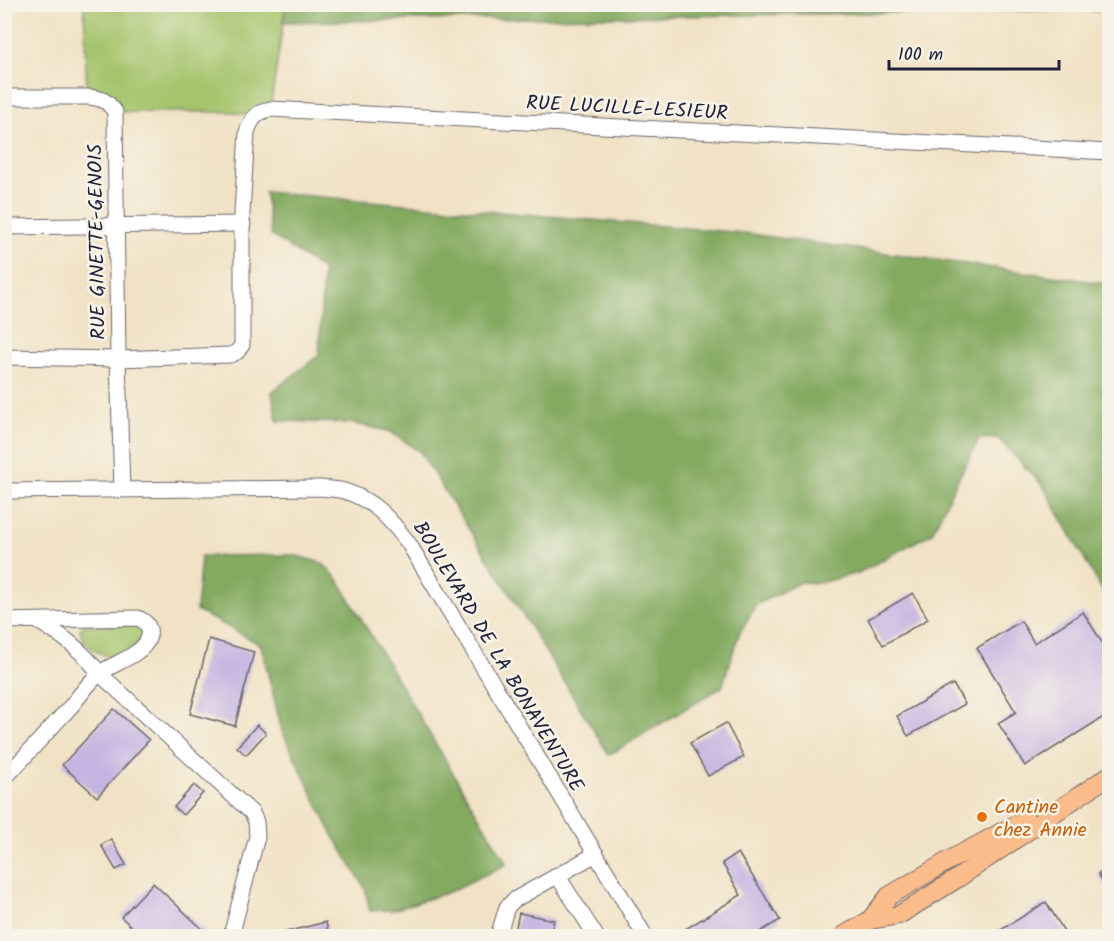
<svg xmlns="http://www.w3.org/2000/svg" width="1114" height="941" font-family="Kalam,sans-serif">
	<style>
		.green { fill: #a5c46c; stroke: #647354; stroke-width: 1.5 }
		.forest { fill: #84aa60; stroke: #53664e; stroke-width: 1.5 }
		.building { fill: #c4b3e1 }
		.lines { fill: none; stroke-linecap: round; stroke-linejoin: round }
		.minor-casing { stroke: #6a656b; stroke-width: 17 }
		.major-casing { stroke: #6a656b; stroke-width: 20 }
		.minor { stroke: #fff; stroke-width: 15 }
		.major { stroke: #fabc8b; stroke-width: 18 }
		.food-dot { fill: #e8710a; stroke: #f7f3e8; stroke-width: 2 }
		.labels { text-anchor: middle; stroke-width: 5; stroke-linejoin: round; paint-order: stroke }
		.street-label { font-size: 20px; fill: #22223b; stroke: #f7f3e8 }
		.food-label { font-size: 20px; fill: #c56008; stroke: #f7f3e8; text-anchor: start }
	</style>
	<rect width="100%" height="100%" fill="#f7f3e8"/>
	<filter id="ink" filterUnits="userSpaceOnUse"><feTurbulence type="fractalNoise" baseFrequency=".0167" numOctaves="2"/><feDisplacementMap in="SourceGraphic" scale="12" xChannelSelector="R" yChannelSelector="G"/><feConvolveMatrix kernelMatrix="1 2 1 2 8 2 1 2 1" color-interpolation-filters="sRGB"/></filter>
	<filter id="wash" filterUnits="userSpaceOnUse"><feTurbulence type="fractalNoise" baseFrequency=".008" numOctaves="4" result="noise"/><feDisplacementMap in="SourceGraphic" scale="24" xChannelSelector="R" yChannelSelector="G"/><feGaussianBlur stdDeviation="1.35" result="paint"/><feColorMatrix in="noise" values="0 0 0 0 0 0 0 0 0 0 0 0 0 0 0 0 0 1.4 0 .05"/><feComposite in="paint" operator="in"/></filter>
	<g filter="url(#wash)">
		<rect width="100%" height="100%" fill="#f1e2c5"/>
		<g class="green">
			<path d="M 84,5 L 286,5 L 270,109 L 255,116 L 233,112 L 115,112 L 87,97 Z"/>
			<path d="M 84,625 L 142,625 L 143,640 C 125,652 114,664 94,650 C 86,646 82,638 80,630 Z"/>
		</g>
		<g class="forest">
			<path d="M 286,4 L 1109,4 L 1110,11 L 1069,10 L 283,22 Z"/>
			<path d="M 265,192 L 744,233 L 1109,284 L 1109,602 L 1043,486 L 998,438 L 979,439 L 954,487 L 932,533 L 858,573 L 819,583 L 800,582 L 756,605 L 739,634 L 722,687 L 609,755 L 514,600 L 420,452 L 389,431 L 350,423 L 277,421 L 272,392 L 319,355 L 323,270 L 271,235 Z"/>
			<path d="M 293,555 L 322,563 L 337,578 L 507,864 L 449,892 L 393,910 L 370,911 L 365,888 L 330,830 L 282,731 L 261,645 L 219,622 L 196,611 L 201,556 Z"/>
		</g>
		<g id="blocks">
			<g class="building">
				<path d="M 913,593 L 928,619 L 883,645 L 868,619 Z"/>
				<path d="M 1083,612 L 1110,655 L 1110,713 L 1025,766 L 998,723 L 1016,712 L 977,648 L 1021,621 L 1034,643 Z"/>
				<path d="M 209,639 L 254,652 L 235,726 L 190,714 Z"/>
				<path d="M 953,684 L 965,704 L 908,736 L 897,716 Z"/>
				<path d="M 114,709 L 149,740 L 97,797 L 62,765 Z"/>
				<path d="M 726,723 L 744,757 L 708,776 L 690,743 Z"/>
				<path d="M 257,725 L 266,733 L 246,755 L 237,747 Z"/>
				<path d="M 194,785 L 203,793 L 183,815 L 174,807 Z"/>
				<path d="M 111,839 L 126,865 L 116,870 L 101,845 Z"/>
				<path d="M 738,853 L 780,920 L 753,936 L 688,936 L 684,930 L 741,895 L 722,863 Z"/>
				<path d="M 1110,867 L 1110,893 L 1098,874 Z"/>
				<path d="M 153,883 L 210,936 L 142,936 L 121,917 Z"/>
				<path d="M 1046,902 L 1067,936 L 1002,936 L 999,931 Z"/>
				<path d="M 519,913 L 554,920 L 550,936 L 514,936 Z"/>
				<path d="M 326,922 L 329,936 L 269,936 Z"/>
			</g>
		</g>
	</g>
	<g filter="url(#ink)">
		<use href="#blocks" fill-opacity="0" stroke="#6a656b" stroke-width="1.5"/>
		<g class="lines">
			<g class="minor-casing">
				<g id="minor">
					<path d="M 4,97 L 87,97 C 102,98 107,100 115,112 L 118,359 L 122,489"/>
					<path d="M 4,227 L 243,224"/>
					<path d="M 4,357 L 118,359 L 230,355 L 237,352 L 242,345 L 242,213 L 247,132 C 251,119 257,112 270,109 L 1110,152"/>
					<path d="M 4,491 L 320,488 C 328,489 337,489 344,491 C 373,499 392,521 409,544 L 645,936"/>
					<path d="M 4,621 L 137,618 C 147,621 152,629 148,639 C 142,655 114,663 100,673 C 90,681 81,694 73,704 C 50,729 27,754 4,779"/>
					<path d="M 37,621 C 61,634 83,651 100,674 L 252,813 L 256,822 L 257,837 L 231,936"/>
					<path d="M 557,875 L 596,936"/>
					<path d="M 498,936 L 507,907 L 514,900 L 596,854"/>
				</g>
			</g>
			<g class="major-casing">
				<g id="major">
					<path d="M 870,920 L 889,896 L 948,861 L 1026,819"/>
					<path d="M 843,936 L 870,920 L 899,915 L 958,878 L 1110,775"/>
				</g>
			</g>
			<use href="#minor" class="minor"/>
			<use href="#major" class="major"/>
		</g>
	</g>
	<circle class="food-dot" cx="982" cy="817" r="6"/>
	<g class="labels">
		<g class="street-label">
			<text transform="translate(627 107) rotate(3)" y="7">RUE LUCILLE-LESIEUR</text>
			<text transform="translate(96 242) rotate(-91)" y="7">RUE GINETTE-GENOIS</text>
			<text transform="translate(499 656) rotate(59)" y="7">BOULEVARD DE LA BONAVENTURE</text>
		</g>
		<g class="food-label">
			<text x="994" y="813">Cantine<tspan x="994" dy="23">chez Annie</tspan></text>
		</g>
	</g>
	<rect width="1114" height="941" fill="none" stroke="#f7f3e8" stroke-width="24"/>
	<path d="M889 60v9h170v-9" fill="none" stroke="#22223b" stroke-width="3"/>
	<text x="898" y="60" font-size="18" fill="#22223b" stroke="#f7f3e8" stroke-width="4.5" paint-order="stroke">100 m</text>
</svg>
